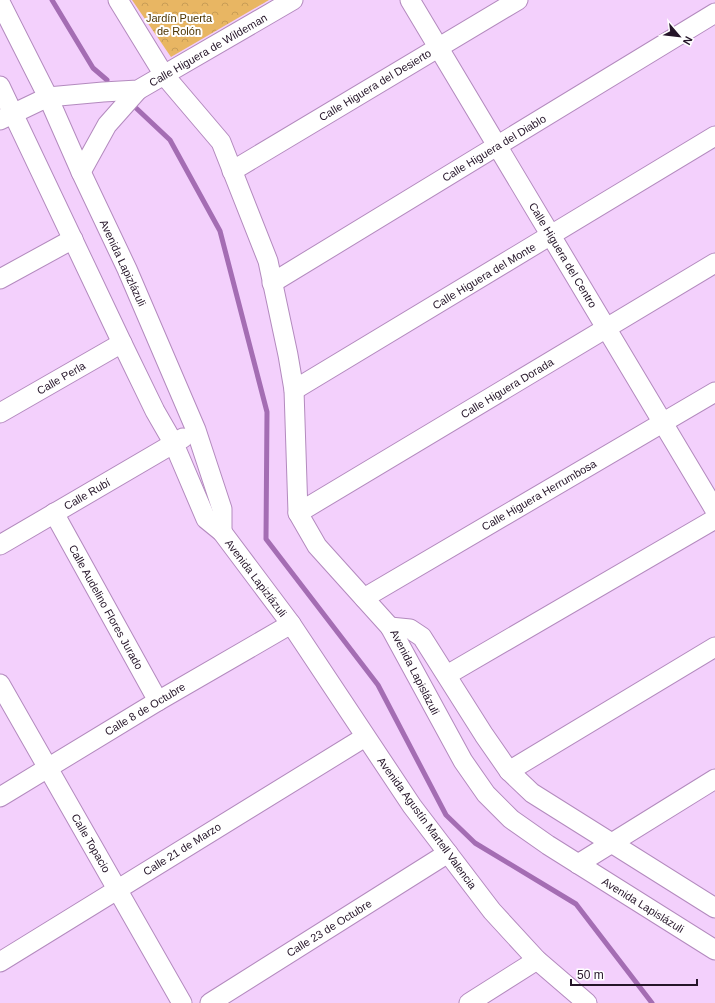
<svg xmlns="http://www.w3.org/2000/svg" width="715" height="1003" font-family="Arial,sans-serif">
	<style>
		.park { fill: url(#park-crowns) }
		.lines { fill: none; stroke-linecap: round; stroke-linejoin: round }
		.stream { stroke: #a46db3; stroke-width: 5 }
		.minor-casing { stroke: #b38abe; stroke-width: 21 }
		.minor { stroke: #fff; stroke-width: 19 }
		.labels { text-anchor: middle; stroke-width: 4; stroke-linejoin: round; paint-order: stroke }
		.park-label { font-size: 11px; fill: #4c3400; stroke: #fff }
		.street-label { font-size: 11px; fill: #251529; stroke: #fff }
	</style>
	<defs>
		<pattern id="park-crowns" width="20" height="18" patternUnits="userSpaceOnUse"><rect width="20" height="18" fill="#e8b663"/><path d="M2 6a3 3 0 1 1 6 0M12 15a3 3 0 1 1 6 0" fill="none" stroke="#c79c56"/></pattern>
	</defs>
	<rect width="100%" height="100%" fill="#f3d0fc"/>
	<path class="park" d="M 132,0 L 269,0 L 171,57 Z"/>
	<g class="lines">
		<g class="stream">
			<path d="M 52,0 L 93,68 L 107,80"/>
			<path d="M 136,108 L 170,140 L 220,231 L 267,412 L 266,539 L 378,685 L 446,815 L 475,843 L 576,904 L 652,1003"/>
		</g>
		<g class="minor-casing">
			<g id="minor">
				<path d="M 118,0 L 164,75 L 221,142 L 268,261 L 288,355 L 294,390 L 298,513 L 317,546 L 390,627 L 463,761 L 486,794 L 511,819 L 548,845 L 715,950"/>
				<path d="M 410,0 L 715,510"/>
				<path d="M 0,2 L 48,97 L 81,172 L 127,269 L 196,430 L 222,509 L 222,532"/>
				<path d="M 0,86 L 122,343 L 155,411 L 174,444 L 206,519 L 222,532 L 291,624 L 412,806 L 492,911 L 537,960 L 587,1003"/>
				<path d="M 0,120 L 48,97 L 103,92 L 138,90 L 293,0"/>
				<path d="M 232,171 L 518,0"/>
				<path d="M 81,172 L 107,125 L 138,90"/>
				<path d="M 0,279 L 73,239"/>
				<path d="M 272,283 L 715,13"/>
				<path d="M 294,390 L 715,136"/>
				<path d="M 0,413 L 122,343"/>
				<path d="M 54,513 L 158,701"/>
				<path d="M 298,513 L 715,263"/>
				<path d="M 0,545 L 183,438"/>
				<path d="M 364,598 L 715,392"/>
				<path d="M 390,627 L 410,629 L 422,637 L 484,735 L 509,771 L 532,793 L 715,908"/>
				<path d="M 447,675 L 715,519"/>
				<path d="M 0,684 L 182,1003"/>
				<path d="M 509,771 L 715,647"/>
				<path d="M 0,797 L 158,701 L 291,624"/>
				<path d="M 578,864 L 715,779"/>
				<path d="M 0,962 L 365,737"/>
				<path d="M 210,1003 L 448,853"/>
				<path d="M 469,1003 L 537,960"/>
			</g>
		</g>
		<use href="#minor" class="minor"/>
	</g>
	<g class="labels">
		<g class="park-label">
			<text x="179" y="22">Jardín Puerta<tspan x="179" dy="13">de Rolón</tspan></text>
		</g>
		<g class="street-label">
			<text transform="translate(208 50) rotate(-30)" y="4">Calle Higuera de Wildeman</text>
			<text transform="translate(375 85) rotate(-31)" y="4">Calle Higuera del Desierto</text>
			<text transform="translate(494 148) rotate(-31)" y="4">Calle Higuera del Diablo</text>
			<text transform="translate(563 255) rotate(59)" y="4">Calle Higuera del Centro</text>
			<text transform="translate(123 263) rotate(65)" y="4">Avenida Lapizlázuli</text>
			<text transform="translate(484 276) rotate(-31)" y="4">Calle Higuera del Monte</text>
			<text transform="translate(61 378) rotate(-30)" y="4">Calle Perla</text>
			<text transform="translate(507 388) rotate(-31)" y="4">Calle Higuera Dorada</text>
			<text transform="translate(87 494) rotate(-30)" y="4">Calle Rubí</text>
			<text transform="translate(539 495) rotate(-30)" y="4">Calle Higuera Herrumbosa</text>
			<text transform="translate(256 578) rotate(53)" y="4">Avenida Lapizlázuli</text>
			<text transform="translate(106 607) rotate(61)" y="4">Calle Audelino Flores Jurado</text>
			<text transform="translate(415 672) rotate(63)" y="4">Avenida Lapislázuli</text>
			<text transform="translate(145 709) rotate(-31)" y="4">Calle 8 de Octubre</text>
			<text transform="translate(427 823) rotate(54)" y="4">Avenida Agustín Martell Valencia</text>
			<text transform="translate(91 843) rotate(60)" y="4">Calle Topacio</text>
			<text transform="translate(182 849) rotate(-32)" y="4">Calle 21 de Marzo</text>
			<text transform="translate(643 905) rotate(32)" y="4">Avenida Lapislázuli</text>
			<text transform="translate(329 928) rotate(-32)" y="4">Calle 23 de Octubre</text>
		</g>
	</g>
	<g transform="translate(679 36) rotate(118)" stroke="#ffffff" stroke-width="3" paint-order="stroke">
	<path d="M0-3L7 15L0 10L-7 15Z" fill="#251529"/>
	<text y="-6" font-size="11" font-weight="bold" text-anchor="middle" fill="#251529">N</text>
	</g>
	<path d="M571 979v6h126v-6" fill="none" stroke="#251529" stroke-width="2"/>
	<text x="577" y="979" font-size="12" fill="#251529" stroke="#ffffff" stroke-width="3" paint-order="stroke">50 m</text>
</svg>
